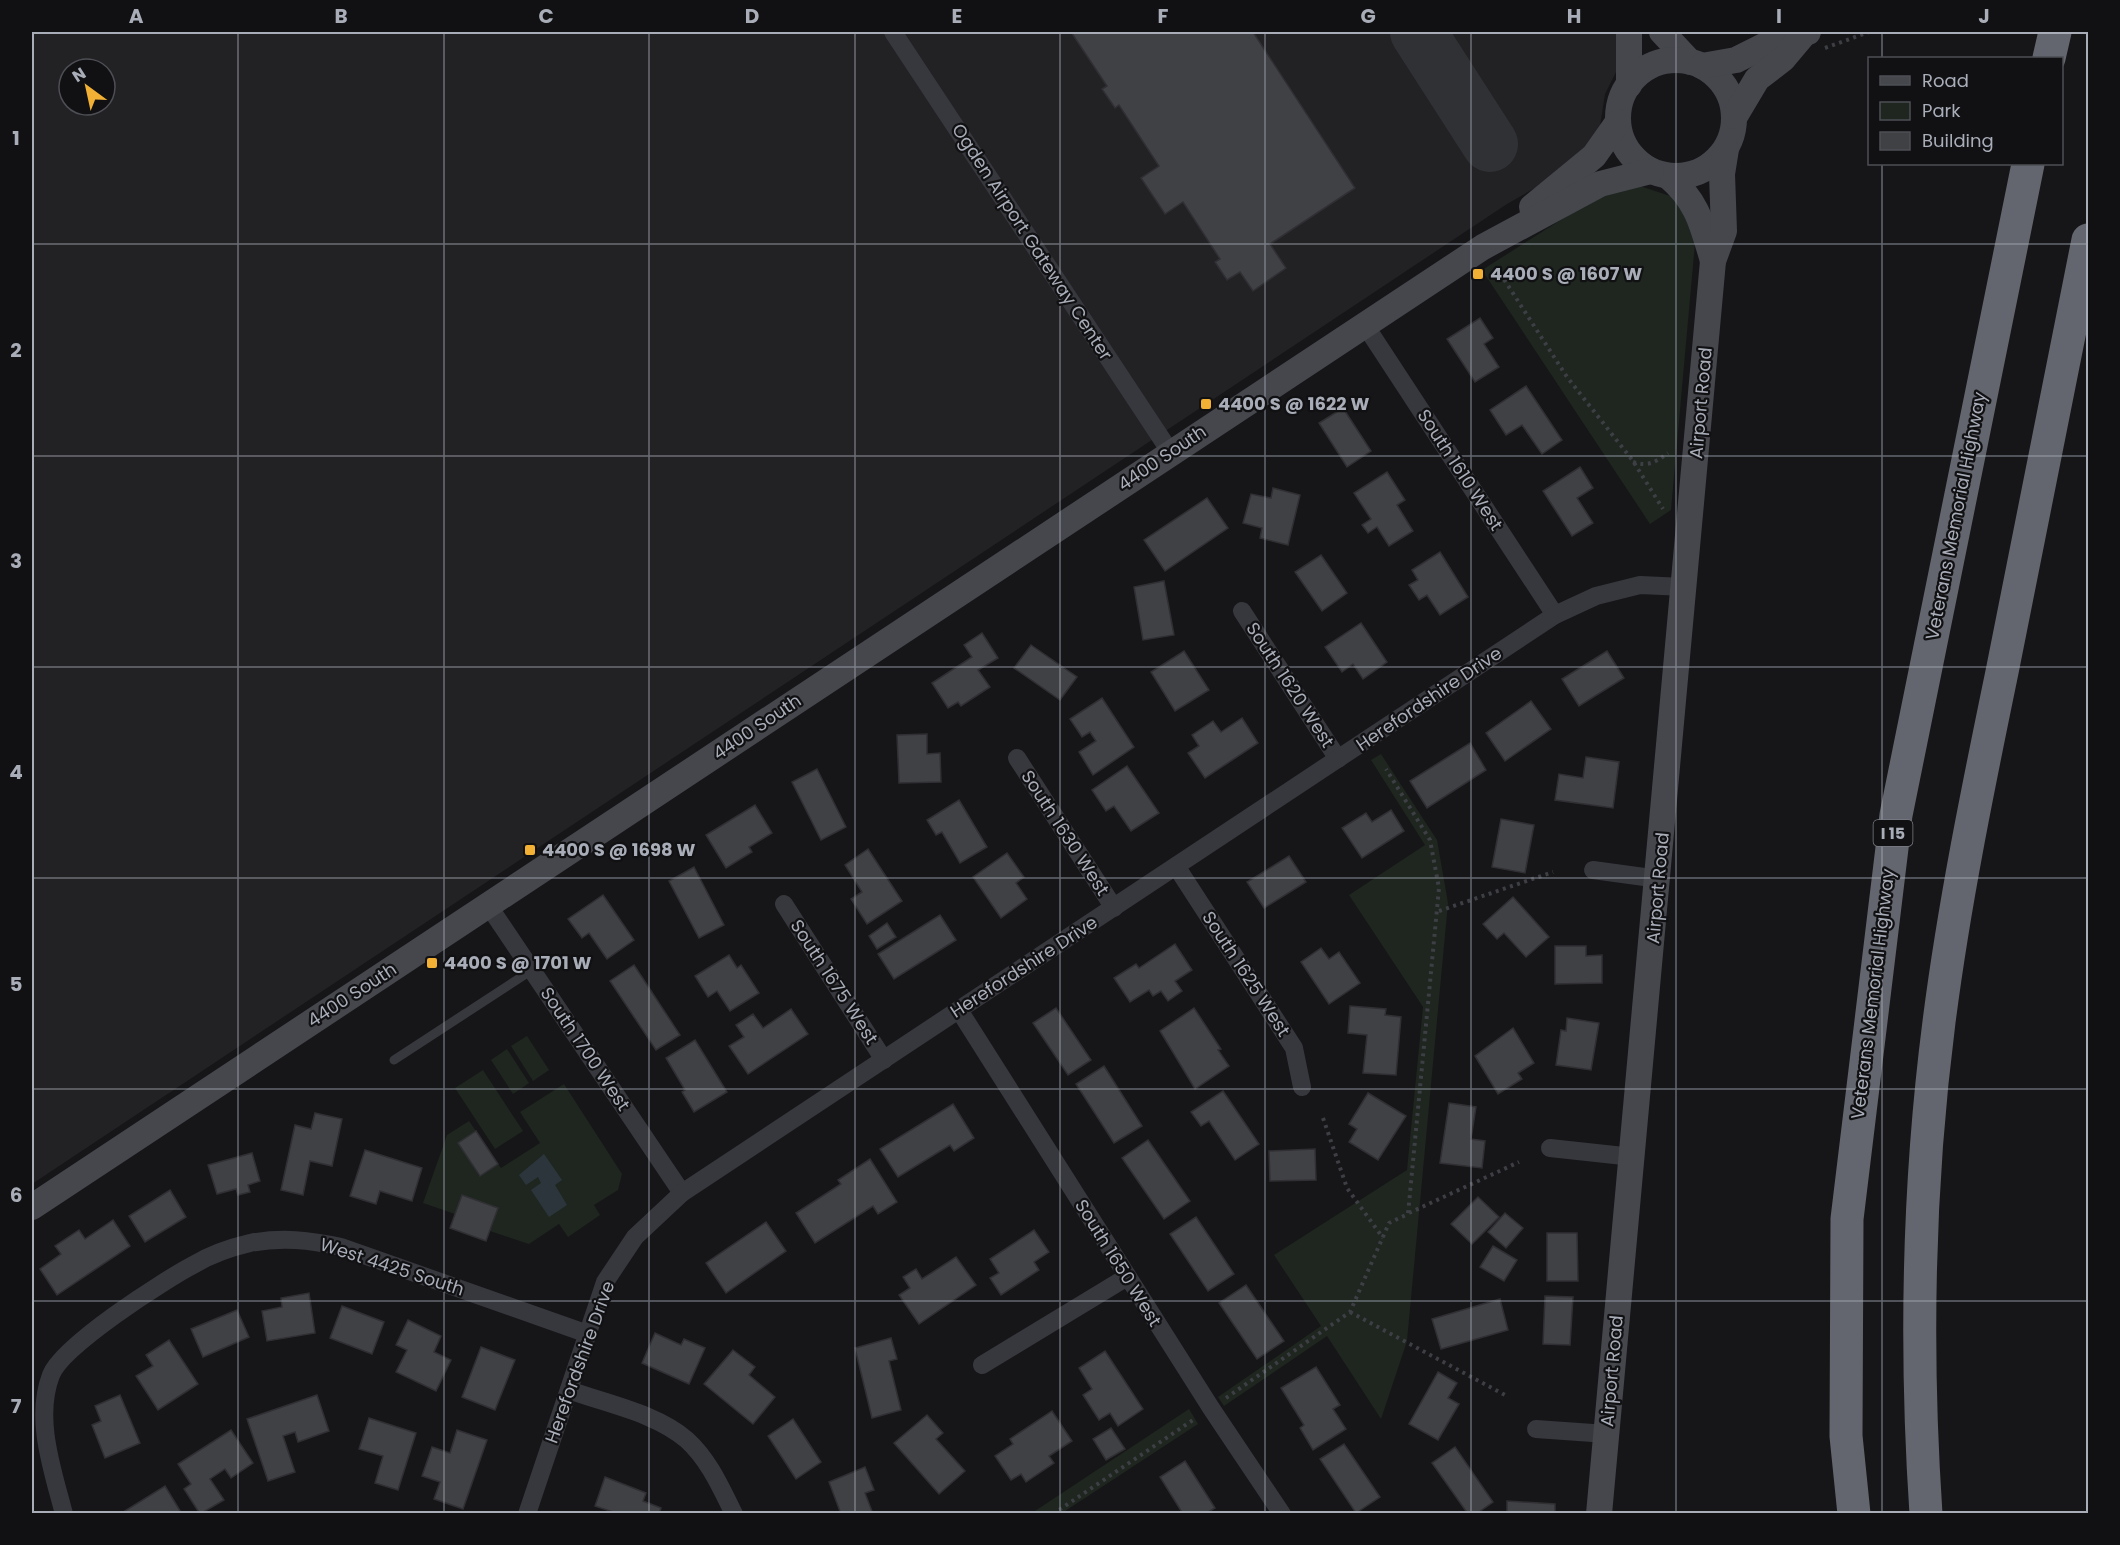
<svg xmlns="http://www.w3.org/2000/svg" width="2120" height="1545" font-family="Poppins,sans-serif">
	<style>
		.built { fill: #222225; fill-rule: evenodd }
		.green { fill: #1e261f }
		.water { fill: #2c353c }
		.lines { fill: none; stroke-linecap: round; stroke-linejoin: round }
		.taxiway { stroke: #303135; stroke-width: 56 }
		.building { fill: #404145; stroke: #303034; stroke-width: 1.5 }
		.path { stroke: #3d3f44; stroke-width: 4; stroke-dasharray: 3 4.5; stroke-linecap: butt }
		.lane { stroke: #37383d; stroke-width: 9 }
		.street { stroke: #37383d; stroke-width: 18 }
		.secondary { stroke: #45474d; stroke-width: 26 }
		.highway { stroke: #63666e; stroke-width: 33 }
		.grid { fill: none; stroke: #a8adb8; stroke-width: 1.5; stroke-opacity: 0.55 }
		.poi-dot { fill: #f2b134; stroke: #111113; stroke-width: 2 }
		.labels { text-anchor: middle; stroke-width: 4.5; stroke-linejoin: round; paint-order: stroke }
		.shield { fill: #111113; stroke: #7b7e86; stroke-width: 1.5 }
		.shield-label { font-size: 16px; font-weight: bold; fill: #a8adb8 }
		.street-label { font-size: 18px; fill: #a8adb8; stroke: #111113 }
		.poi-label { font-size: 18px; font-weight: bold; fill: #a8adb8; stroke: #111113; text-anchor: start }
		.neatline { fill: none; stroke: #a8adb8; stroke-width: 2 }
		.grid-label { font-size: 20px; text-anchor: middle; font-weight: bold; fill: #a8adb8 }
	</style>
	<rect width="100%" height="100%" fill="#161618"/>
	<path class="built" d="M 32,32 L 1618,32 L 1617,70 L 1605,94 L 1600,126 L 1590,147 L 1542,184 L 1507,204 L 32,1184 ZM 69,69 L 105,69 L 105,105 L 69,105 Z"/>
	<g class="green">
		<path d="M 1637,185 L 1676,198 L 1696,232 L 1671,510 L 1650,524 L 1482,270 L 1605,192 Z"/>
		<path d="M 1381,754 L 1437,840 L 1448,903 L 1407,1341 L 1381,1419 L 1327,1336 L 1224,1406 L 1218,1397 L 1321,1326 L 1274,1255 L 1407,1170 L 1423,1007 L 1349,895 L 1425,845 L 1371,760 Z"/>
		<path d="M 527,1036 L 549,1070 L 533,1081 L 511,1046 Z"/>
		<path d="M 507,1049 L 529,1083 L 513,1094 L 491,1060 Z"/>
		<path d="M 483,1070 L 523,1131 L 495,1149 L 455,1088 Z"/>
		<path d="M 564,1084 L 622,1174 L 618,1190 L 594,1205 L 600,1215 L 568,1237 L 559,1224 L 529,1244 L 490,1231 L 498,1208 L 463,1195 L 455,1214 L 423,1203 L 447,1135 L 469,1121 L 476,1131 L 459,1143 L 479,1176 L 498,1164 L 501,1168 L 540,1143 L 520,1112 Z"/>
		<path d="M 1189,1409 L 1198,1424 L 1062,1513 L 1032,1513 Z"/>
	</g>
	<path class="water" d="M 544,1154 L 562,1180 L 555,1185 L 567,1205 L 549,1217 L 531,1190 L 541,1183 L 538,1177 L 526,1185 L 519,1175 Z"/>
	<g class="lines">
		<path class="taxiway" d="M 1418,32 L 1490,144"/>
	</g>
	<g class="building">
		<path d="M 1071,32 L 1253,32 L 1355,188 L 1270,244 L 1286,268 L 1253,291 L 1240,272 L 1227,280 L 1215,262 L 1220,259 L 1183,202 L 1165,214 L 1141,178 L 1159,166 L 1119,105 L 1115,108 L 1102,89 L 1107,86 Z"/>
		<path d="M 1480,318 L 1493,338 L 1484,344 L 1499,367 L 1475,382 L 1447,339 Z"/>
		<path d="M 1526,386 L 1562,440 L 1542,454 L 1522,425 L 1506,435 L 1490,410 Z"/>
		<path d="M 1343,408 L 1371,451 L 1347,467 L 1319,423 Z"/>
		<path d="M 1580,467 L 1593,488 L 1577,498 L 1593,523 L 1572,536 L 1543,491 Z"/>
		<path d="M 1387,472 L 1405,500 L 1397,505 L 1413,531 L 1389,546 L 1377,527 L 1368,533 L 1362,525 L 1371,519 L 1354,493 Z"/>
		<path d="M 1273,488 L 1300,495 L 1288,545 L 1260,538 L 1262,528 L 1243,523 L 1251,494 L 1271,498 Z"/>
		<path d="M 1207,498 L 1228,528 L 1165,571 L 1144,540 Z"/>
		<path d="M 1440,552 L 1468,597 L 1440,615 L 1427,595 L 1419,600 L 1409,585 L 1418,580 L 1412,570 Z"/>
		<path d="M 1321,555 L 1347,593 L 1322,611 L 1295,572 Z"/>
		<path d="M 1164,581 L 1174,635 L 1143,640 L 1134,587 Z"/>
		<path d="M 1361,623 L 1387,662 L 1363,679 L 1353,664 L 1342,672 L 1325,647 Z"/>
		<path d="M 982,633 L 998,658 L 978,670 L 990,687 L 961,706 L 958,702 L 948,708 L 932,683 L 972,657 L 964,645 Z"/>
		<path d="M 1031,645 L 1077,677 L 1060,700 L 1014,668 Z"/>
		<path d="M 1184,651 L 1209,690 L 1175,711 L 1151,672 Z"/>
		<path d="M 1607,651 L 1624,678 L 1579,706 L 1562,679 Z"/>
		<path d="M 1102,698 L 1134,747 L 1093,775 L 1079,752 L 1096,741 L 1090,732 L 1082,737 L 1070,719 Z"/>
		<path d="M 1531,701 L 1551,729 L 1505,761 L 1486,733 Z"/>
		<path d="M 1242,718 L 1258,743 L 1205,778 L 1188,753 L 1199,746 L 1192,735 L 1213,721 L 1221,732 Z"/>
		<path d="M 927,734 L 927,754 L 940,753 L 941,782 L 899,783 L 897,735 Z"/>
		<path d="M 1470,743 L 1486,770 L 1427,808 L 1410,781 Z"/>
		<path d="M 1586,757 L 1619,762 L 1613,808 L 1555,800 L 1559,774 L 1583,778 Z"/>
		<path d="M 1127,766 L 1159,813 L 1131,831 L 1114,806 L 1106,811 L 1092,790 Z"/>
		<path d="M 817,769 L 846,827 L 821,840 L 792,782 Z"/>
		<path d="M 959,800 L 987,847 L 960,863 L 942,832 L 936,835 L 927,820 Z"/>
		<path d="M 755,805 L 772,833 L 749,847 L 752,852 L 726,868 L 706,835 Z"/>
		<path d="M 1391,810 L 1404,831 L 1362,858 L 1342,828 L 1366,813 L 1372,822 Z"/>
		<path d="M 1501,819 L 1534,825 L 1525,873 L 1492,867 Z"/>
		<path d="M 868,849 L 902,901 L 867,924 L 851,899 L 862,892 L 845,865 Z"/>
		<path d="M 1007,853 L 1024,877 L 1016,883 L 1027,899 L 1001,918 L 973,877 Z"/>
		<path d="M 1289,856 L 1306,882 L 1264,908 L 1247,882 Z"/>
		<path d="M 694,867 L 724,925 L 699,938 L 669,881 Z"/>
		<path d="M 603,895 L 634,940 L 607,959 L 589,933 L 582,938 L 568,919 Z"/>
		<path d="M 1513,897 L 1549,937 L 1526,957 L 1504,933 L 1497,939 L 1483,924 Z"/>
		<path d="M 940,915 L 956,940 L 894,979 L 878,954 Z"/>
		<path d="M 887,923 L 896,937 L 877,949 L 869,936 Z"/>
		<path d="M 1175,944 L 1192,970 L 1175,981 L 1182,991 L 1168,1001 L 1161,991 L 1153,996 L 1149,990 L 1130,1002 L 1114,978 L 1136,964 L 1139,968 Z"/>
		<path d="M 1555,946 L 1586,946 L 1586,956 L 1602,955 L 1602,983 L 1555,984 Z"/>
		<path d="M 1321,948 L 1329,959 L 1339,952 L 1360,983 L 1329,1004 L 1301,962 Z"/>
		<path d="M 729,955 L 737,968 L 741,965 L 759,993 L 730,1011 L 717,991 L 708,997 L 695,976 Z"/>
		<path d="M 634,965 L 680,1035 L 656,1050 L 610,981 Z"/>
		<path d="M 1350,1006 L 1386,1009 L 1385,1015 L 1401,1017 L 1396,1075 L 1363,1073 L 1367,1035 L 1348,1033 Z"/>
		<path d="M 1056,1008 L 1091,1060 L 1068,1075 L 1033,1023 Z"/>
		<path d="M 1194,1008 L 1221,1049 L 1218,1050 L 1229,1066 L 1195,1089 L 1160,1031 Z"/>
		<path d="M 791,1009 L 808,1034 L 748,1074 L 729,1046 L 744,1037 L 736,1025 L 753,1014 L 763,1028 Z"/>
		<path d="M 1567,1018 L 1599,1023 L 1591,1070 L 1556,1065 L 1561,1030 L 1566,1031 Z"/>
		<path d="M 1513,1028 L 1534,1063 L 1518,1073 L 1522,1079 L 1498,1094 L 1475,1056 Z"/>
		<path d="M 695,1040 L 727,1092 L 694,1112 L 682,1092 L 685,1090 L 666,1058 Z"/>
		<path d="M 1104,1066 L 1142,1126 L 1114,1143 L 1076,1084 Z"/>
		<path d="M 1223,1091 L 1259,1144 L 1235,1160 L 1209,1121 L 1201,1126 L 1191,1112 Z"/>
		<path d="M 1368,1093 L 1406,1116 L 1378,1160 L 1349,1142 L 1357,1129 L 1349,1124 Z"/>
		<path d="M 1449,1103 L 1476,1107 L 1471,1139 L 1485,1141 L 1482,1168 L 1440,1163 Z"/>
		<path d="M 953,1104 L 974,1138 L 954,1151 L 950,1145 L 898,1177 L 880,1149 Z"/>
		<path d="M 315,1113 L 342,1119 L 332,1166 L 310,1161 L 303,1195 L 281,1190 L 295,1125 L 311,1129 Z"/>
		<path d="M 476,1131 L 498,1164 L 480,1176 L 458,1143 Z"/>
		<path d="M 1148,1140 L 1190,1201 L 1164,1219 L 1122,1158 Z"/>
		<path d="M 1315,1149 L 1316,1180 L 1270,1181 L 1269,1151 Z"/>
		<path d="M 365,1150 L 422,1168 L 412,1201 L 380,1191 L 376,1204 L 350,1196 Z"/>
		<path d="M 252,1153 L 260,1181 L 248,1185 L 250,1192 L 238,1195 L 236,1189 L 217,1194 L 208,1165 Z"/>
		<path d="M 870,1159 L 897,1202 L 878,1214 L 873,1206 L 815,1243 L 796,1213 L 841,1184 L 838,1180 Z"/>
		<path d="M 170,1190 L 186,1217 L 145,1242 L 129,1216 Z"/>
		<path d="M 462,1195 L 498,1208 L 486,1241 L 450,1228 Z"/>
		<path d="M 1478,1197 L 1499,1217 L 1472,1244 L 1451,1224 Z"/>
		<path d="M 1505,1213 L 1523,1228 L 1506,1248 L 1488,1232 Z"/>
		<path d="M 1196,1217 L 1234,1274 L 1208,1291 L 1170,1234 Z"/>
		<path d="M 113,1220 L 130,1246 L 57,1295 L 40,1269 L 61,1254 L 55,1246 L 79,1230 L 85,1239 Z"/>
		<path d="M 766,1222 L 786,1251 L 726,1293 L 706,1263 Z"/>
		<path d="M 1034,1230 L 1049,1252 L 1034,1262 L 1039,1270 L 1001,1295 L 990,1278 L 999,1273 L 990,1259 Z"/>
		<path d="M 1547,1233 L 1577,1233 L 1578,1281 L 1547,1281 Z"/>
		<path d="M 1493,1246 L 1517,1260 L 1504,1281 L 1480,1267 Z"/>
		<path d="M 956,1257 L 976,1285 L 919,1324 L 899,1295 L 910,1288 L 903,1277 L 916,1269 L 922,1279 Z"/>
		<path d="M 1246,1285 L 1284,1341 L 1257,1359 L 1219,1303 Z"/>
		<path d="M 309,1293 L 315,1333 L 267,1341 L 262,1311 L 282,1307 L 281,1298 Z"/>
		<path d="M 1545,1296 L 1573,1297 L 1570,1345 L 1543,1344 Z"/>
		<path d="M 1500,1299 L 1508,1330 L 1441,1349 L 1432,1319 Z"/>
		<path d="M 342,1306 L 384,1322 L 372,1354 L 330,1338 Z"/>
		<path d="M 237,1310 L 249,1337 L 203,1357 L 191,1329 Z"/>
		<path d="M 408,1320 L 441,1336 L 434,1352 L 451,1360 L 436,1391 L 396,1372 L 407,1350 L 396,1345 Z"/>
		<path d="M 655,1333 L 681,1345 L 684,1339 L 705,1348 L 689,1384 L 642,1363 Z"/>
		<path d="M 891,1338 L 897,1359 L 889,1361 L 901,1410 L 872,1418 L 855,1348 Z"/>
		<path d="M 169,1340 L 198,1384 L 158,1410 L 136,1376 L 153,1366 L 146,1355 Z"/>
		<path d="M 481,1347 L 515,1360 L 495,1410 L 462,1397 Z"/>
		<path d="M 733,1350 L 755,1367 L 749,1375 L 775,1397 L 753,1424 L 704,1384 Z"/>
		<path d="M 1105,1351 L 1143,1409 L 1118,1426 L 1110,1413 L 1099,1420 L 1083,1395 L 1092,1389 L 1079,1368 Z"/>
		<path d="M 1316,1367 L 1340,1405 L 1333,1409 L 1346,1429 L 1313,1450 L 1300,1428 L 1304,1425 L 1281,1388 Z"/>
		<path d="M 1438,1372 L 1457,1383 L 1448,1398 L 1459,1404 L 1438,1440 L 1409,1424 Z"/>
		<path d="M 120,1395 L 140,1443 L 105,1458 L 92,1425 L 101,1421 L 95,1406 Z"/>
		<path d="M 317,1395 L 329,1431 L 298,1442 L 295,1432 L 283,1436 L 295,1472 L 268,1481 L 247,1419 Z"/>
		<path d="M 1052,1411 L 1072,1441 L 1049,1456 L 1054,1463 L 1026,1482 L 1021,1474 L 1011,1480 L 995,1456 L 1013,1444 L 1010,1439 Z"/>
		<path d="M 927,1415 L 943,1433 L 936,1439 L 965,1471 L 939,1494 L 894,1443 Z"/>
		<path d="M 369,1418 L 416,1433 L 398,1490 L 375,1483 L 383,1456 L 359,1449 Z"/>
		<path d="M 793,1419 L 821,1462 L 796,1479 L 768,1436 Z"/>
		<path d="M 1111,1428 L 1125,1449 L 1106,1460 L 1093,1439 Z"/>
		<path d="M 231,1430 L 253,1463 L 231,1478 L 225,1469 L 210,1479 L 224,1500 L 200,1514 L 184,1489 L 191,1484 L 178,1464 Z"/>
		<path d="M 457,1430 L 487,1440 L 463,1509 L 434,1499 L 440,1482 L 422,1476 L 432,1447 L 450,1453 Z"/>
		<path d="M 1344,1444 L 1380,1497 L 1356,1513 L 1320,1459 Z"/>
		<path d="M 1455,1447 L 1493,1502 L 1476,1514 L 1468,1514 L 1432,1463 Z"/>
		<path d="M 1185,1461 L 1215,1508 L 1205,1514 L 1183,1514 L 1160,1477 Z"/>
		<path d="M 865,1467 L 874,1490 L 865,1493 L 873,1514 L 841,1514 L 829,1482 Z"/>
		<path d="M 605,1477 L 646,1493 L 643,1501 L 661,1508 L 659,1514 L 619,1514 L 595,1506 Z"/>
		<path d="M 165,1486 L 182,1514 L 120,1514 Z"/>
		<path d="M 1507,1501 L 1555,1504 L 1555,1514 L 1507,1514 Z"/>
	</g>
	<g class="lines">
		<g class="path">
			<path d="M 1825,48 L 1869,32"/>
			<path d="M 1496,267 L 1567,377 L 1633,461 L 1663,509"/>
			<path d="M 1633,462 C 1648,467 1656,462 1668,453"/>
			<path d="M 1439,911 L 1553,872"/>
			<path d="M 1323,1118 L 1347,1188 L 1383,1238"/>
			<path d="M 1409,1213 L 1519,1162"/>
			<path d="M 1350,1312 L 1505,1395"/>
			<path d="M 1226,1398 L 1350,1312 L 1389,1223 L 1408,1214 L 1439,888 L 1430,840 L 1386,769"/>
			<path d="M 1053,1514 L 1193,1420"/>
		</g>
		<path class="lane" d="M 394,1060 L 532,970"/>
		<g class="street">
			<path d="M 893,32 L 1171,453"/>
			<path d="M 1365,325 L 1555,615"/>
			<path d="M 1242,611 L 1338,759"/>
			<path d="M 1017,758 L 1114,908"/>
			<path d="M 1176,866 L 1294,1048 L 1302,1087"/>
			<path d="M 1593,870 L 1659,879"/>
			<path d="M 784,904 L 884,1060"/>
			<path d="M 488,905 L 682,1193"/>
			<path d="M 959,1010 L 1211,1408 L 1282,1514"/>
			<path d="M 1550,1148 L 1633,1157"/>
			<path d="M 982,1365 L 1127,1277"/>
			<path d="M 569,1390 C 607,1404 656,1413 687,1440 C 709,1460 721,1488 734,1514"/>
			<path d="M 1536,1429 L 1607,1434"/>
			<path d="M 64,1514 C 53,1471 34,1419 51,1375 C 62,1346 164,1280 195,1264 C 210,1255 233,1247 250,1243 C 282,1237 310,1240 341,1247 L 588,1334"/>
			<path d="M 527,1514 L 605,1282 L 635,1237 L 682,1193 L 1555,615 L 1596,596 L 1640,585 L 1685,587"/>
		</g>
		<g class="secondary">
			<path d="M 1629,32 L 1629,85"/>
			<path d="M 1662,32 L 1690,62"/>
			<circle cx="1676" cy="118" r="58"/>
			<path d="M 1702,66 L 1736,60 L 1772,42 L 1808,32"/>
			<path d="M 1735,116 L 1757,79 L 1783,59 L 1804,34"/>
			<path d="M 1668,176 C 1698,202 1702,224 1713,261"/>
			<path d="M 1532,207 L 1594,156 L 1618,122"/>
			<path d="M 32,1207 L 1483,247 L 1600,184 L 1651,171"/>
			<path d="M 1599,1514 L 1713,261 L 1724,231 L 1722,174 L 1726,149"/>
		</g>
		<g class="highway">
			<path d="M 2049,58 L 2055,32"/>
			<path d="M 1854,1514 L 1846,1436 L 1847,1219 L 1896,815 L 2028,164"/>
			<path d="M 1926,1514 C 1915,1350 1918,1185 1939,1022 C 1954,905 1978,788 2002,672 C 2030,528 2059,384 2088,240"/>
		</g>
	</g>
	<path class="grid" d="M 238,32 L 238,1514M 444,32 L 444,1514M 649,32 L 649,1514M 855,32 L 855,1514M 1060,32 L 1060,1514M 1265,32 L 1265,1514M 1471,32 L 1471,1514M 1676,32 L 1676,1514M 1882,32 L 1882,58M 1882,164 L 1882,1514M 32,244 L 2088,244M 32,456 L 2088,456M 32,667 L 2088,667M 32,878 L 2088,878M 32,1089 L 2088,1089M 32,1301 L 2088,1301"/>
	<g class="poi-dot">
		<rect x="1472" y="268" width="12" height="12" rx="3"/>
		<rect x="1200" y="398" width="12" height="12" rx="3"/>
		<rect x="524" y="844" width="12" height="12" rx="3"/>
		<rect x="426" y="957" width="12" height="12" rx="3"/>
	</g>
	<g class="labels">
		<rect class="shield" x="1873.5" y="820" width="39" height="26" rx="4.5"/>
		<g class="shield-label">
			<text x="1893" y="839">I 15</text>
		</g>
		<g class="street-label">
			<text transform="translate(1032 242) rotate(57)" y="6">Ogden Airport Gateway Center</text>
			<text transform="translate(1701 403) rotate(-85)" y="6">Airport Road</text>
			<text transform="translate(1162 458) rotate(-34)" y="6">4400 South</text>
			<text transform="translate(1460 470) rotate(57)" y="6">South 1610 West</text>
			<text transform="translate(1956 516) rotate(-79)" y="6">Veterans Memorial Highway</text>
			<text transform="translate(1290 685) rotate(57)" y="6">South 1620 West</text>
			<text transform="translate(1429 699) rotate(-34)" y="6">Herefordshire Drive</text>
			<text transform="translate(757 727) rotate(-34)" y="6">4400 South</text>
			<text transform="translate(1065 833) rotate(57)" y="6">South 1630 West</text>
			<text transform="translate(1658 888) rotate(-85)" y="6">Airport Road</text>
			<text transform="translate(1024 967) rotate(-33)" y="6">Herefordshire Drive</text>
			<text transform="translate(1246 974) rotate(57)" y="6">South 1625 West</text>
			<text transform="translate(834 982) rotate(57)" y="6">South 1675 West</text>
			<text transform="translate(1873 994) rotate(-83)" y="6">Veterans Memorial Highway</text>
			<text transform="translate(352 995) rotate(-33)" y="6">4400 South</text>
			<text transform="translate(585 1049) rotate(56)" y="6">South 1700 West</text>
			<text transform="translate(1118 1263) rotate(58)" y="6">South 1650 West</text>
			<text transform="translate(392 1267) rotate(18)" y="6">West 4425 South</text>
			<text transform="translate(580 1362) rotate(-70)" y="6">Herefordshire Drive</text>
			<text transform="translate(1612 1371) rotate(-85)" y="6">Airport Road</text>
		</g>
		<g class="poi-label">
			<text x="1490" y="280">4400 S @ 1607 W</text>
			<text x="1218" y="410">4400 S @ 1622 W</text>
			<text x="542" y="856">4400 S @ 1698 W</text>
			<text x="444" y="969">4400 S @ 1701 W</text>
		</g>
	</g>
	<rect width="2120" height="1545" fill="none" stroke="#111113" stroke-width="66"/>
	<rect x="1868" y="57" width="195" height="108" fill="#111113" stroke="#4d4f55" stroke-width="1.5"/>
	<rect x="1880" y="76" width="30" height="9" fill="#45474d" stroke="#4d4f55" stroke-width="1.5"/>
	<text x="1922" y="87" font-size="18" fill="#a8adb8">Road</text>
	<rect x="1880" y="102" width="30" height="18" fill="#1e261f" stroke="#4d4f55" stroke-width="1.5"/>
	<text x="1922" y="117" font-size="18" fill="#a8adb8">Park</text>
	<rect x="1880" y="132" width="30" height="18" fill="#404145" stroke="#4d4f55" stroke-width="1.5"/>
	<text x="1922" y="147" font-size="18" fill="#a8adb8">Building</text>
	<g transform="translate(87 87) rotate(327)"><circle r="28" fill="#111113" stroke="#4d4f55" stroke-width="1.5"/>
	<path d="M0-4.5L10 22L0 15L-10 22Z" fill="#f2b134"/>
	<text y="-9" font-size="16" font-weight="bold" text-anchor="middle" fill="#a8adb8">N</text>
	</g>
	<rect x="33" y="33" width="2054" height="1479" class="neatline"/>
	<g class="grid-label">
		<text x="136" y="23">A</text>
		<text x="341" y="23">B</text>
		<text x="546" y="23">C</text>
		<text x="752" y="23">D</text>
		<text x="957" y="23">E</text>
		<text x="1163" y="23">F</text>
		<text x="1368" y="23">G</text>
		<text x="1574" y="23">H</text>
		<text x="1779" y="23">I</text>
		<text x="1984" y="23">J</text>
		<text x="16" y="145">1</text>
		<text x="16" y="357">2</text>
		<text x="16" y="568">3</text>
		<text x="16" y="779">4</text>
		<text x="16" y="991">5</text>
		<text x="16" y="1202">6</text>
		<text x="16" y="1413">7</text>
	</g>
</svg>
